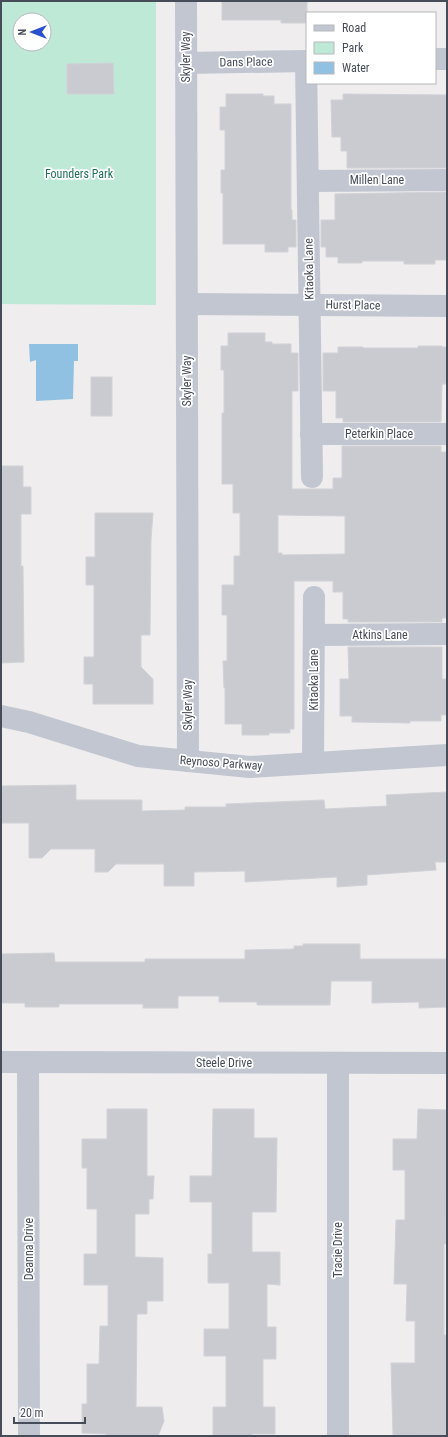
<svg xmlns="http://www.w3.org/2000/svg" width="448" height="1437" font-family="'Roboto Condensed',sans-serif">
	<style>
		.green { fill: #bfe9d7; fill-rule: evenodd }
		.water { fill: #90c1e2 }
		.building { fill: #cacbd1; stroke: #d1d2d8; fill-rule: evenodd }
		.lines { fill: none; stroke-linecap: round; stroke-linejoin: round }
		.street { stroke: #c1c6d1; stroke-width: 22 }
		.labels { text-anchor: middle; stroke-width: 3.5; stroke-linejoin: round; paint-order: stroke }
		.street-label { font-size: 12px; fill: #474d58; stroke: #fff }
		.park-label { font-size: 12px; fill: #207158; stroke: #fff }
	</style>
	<rect width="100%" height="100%" fill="#efeded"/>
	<path class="green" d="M 1,1 L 156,1 L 156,305 L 1,304 ZM 20,20 L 44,20 L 44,44 L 20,44 Z"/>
	<path class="water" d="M 29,344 L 78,344 L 78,361 L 74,361 L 73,399 L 36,401 L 36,360 L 30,362 Z"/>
	<g class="building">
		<path d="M 222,1 L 307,1 L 307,23 L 281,23 L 281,20 L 222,20 Z"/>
		<path d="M 113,63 L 114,94 L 67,94 L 67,64 Z"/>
		<path d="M 226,94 L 263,94 L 263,96 L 274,96 L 274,104 L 291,104 L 291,210 L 292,210 L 292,220 L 296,220 L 296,247 L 288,247 L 288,252 L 265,252 L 265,244 L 223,244 L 223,193 L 221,193 L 221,170 L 225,170 L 225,130 L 220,130 L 220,107 L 226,107 Z"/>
		<path d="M 343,94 L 447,95 L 447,168 L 347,168 L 347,151 L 341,151 L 341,137 L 332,137 L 331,100 L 343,100 Z"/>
		<path d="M 447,192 L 447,260 L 435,260 L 435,264 L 404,264 L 404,261 L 362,261 L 362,263 L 338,263 L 338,257 L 326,257 L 326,247 L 321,247 L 321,220 L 335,220 L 335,194 Z"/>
		<path d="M 228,333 L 265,333 L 265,342 L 272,342 L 272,344 L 291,344 L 291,353 L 298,353 L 298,391 L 292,391 L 292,489 L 333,489 L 333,478 L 342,478 L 342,446 L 441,446 L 441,452 L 447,452 L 447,618 L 442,618 L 442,622 L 348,622 L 348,619 L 343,619 L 343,592 L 333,592 L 333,581 L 294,581 L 294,729 L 290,729 L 290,733 L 269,733 L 269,735 L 242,735 L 242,724 L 225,724 L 225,688 L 224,688 L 223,661 L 227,661 L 227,615 L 222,615 L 222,585 L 234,585 L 234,556 L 240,556 L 240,513 L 233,513 L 233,484 L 222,484 L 222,413 L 224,413 L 224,370 L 221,370 L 221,346 L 228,346 ZM 278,515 L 345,516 L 345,554 L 282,555 L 282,553 L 278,553 Z"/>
		<path d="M 418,346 L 442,346 L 442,347 L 447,347 L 447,384 L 442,384 L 441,422 L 343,422 L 343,418 L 336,418 L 336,391 L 323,391 L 323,353 L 338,353 L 338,347 L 363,347 L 363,348 L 418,348 Z"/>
		<rect x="91" y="377" width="21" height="39"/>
		<path d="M 1,466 L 23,466 L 23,487 L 31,487 L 31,514 L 21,514 L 21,566 L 23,566 L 24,662 L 1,663 Z"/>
		<path d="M 95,513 L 153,513 L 151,539 L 150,635 L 141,635 L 141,667 L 153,679 L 153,704 L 93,704 L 93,684 L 84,684 L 84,657 L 94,657 L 94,585 L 86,585 L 86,557 L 95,557 Z"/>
		<path d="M 348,647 L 442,647 L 442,679 L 447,679 L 447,715 L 441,715 L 441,721 L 410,721 L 410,723 L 352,722 L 352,716 L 340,716 L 340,679 L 349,679 Z"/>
		<path d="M 76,785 L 76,800 L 142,800 L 142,811 L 185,810 L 185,807 L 226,807 L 226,804 L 324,800 L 325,809 L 387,806 L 386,795 L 447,792 L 447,862 L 435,862 L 436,870 L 367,875 L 367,885 L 337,887 L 337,877 L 245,882 L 245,871 L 194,872 L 194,886 L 164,886 L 164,864 L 116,864 L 108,872 L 95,872 L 95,849 L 51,849 L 42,858 L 29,858 L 29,823 L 1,823 L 1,786 Z"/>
		<path d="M 303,944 L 360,944 L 360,959 L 446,959 L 446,1007 L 419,1008 L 419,1002 L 372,1003 L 372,981 L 331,981 L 330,1005 L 257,1005 L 257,1002 L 219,1002 L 219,996 L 178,996 L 178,1008 L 143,1008 L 143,1004 L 59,1004 L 59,1007 L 25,1007 L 25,1003 L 1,1003 L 1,954 L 54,953 L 55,962 L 145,962 L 145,959 L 245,959 L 245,950 L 294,949 L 294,946 L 303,946 Z"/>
		<path d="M 107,1109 L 147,1109 L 147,1176 L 154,1176 L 153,1199 L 149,1199 L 149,1214 L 135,1214 L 135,1257 L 163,1258 L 163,1301 L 147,1301 L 147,1314 L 137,1314 L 136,1407 L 162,1407 L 164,1421 L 158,1436 L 106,1436 L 106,1434 L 82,1433 L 82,1404 L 87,1404 L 87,1364 L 99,1364 L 100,1326 L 108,1326 L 108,1285 L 84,1285 L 84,1254 L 97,1254 L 97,1209 L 87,1209 L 87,1168 L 82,1168 L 82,1139 L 107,1139 Z"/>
		<path d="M 213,1109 L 254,1109 L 254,1138 L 277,1138 L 276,1212 L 252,1212 L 252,1252 L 280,1252 L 280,1285 L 267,1284 L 267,1327 L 276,1327 L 276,1359 L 263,1359 L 263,1407 L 275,1407 L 275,1434 L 252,1434 L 252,1436 L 213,1436 L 213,1407 L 226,1407 L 226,1356 L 204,1356 L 204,1329 L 229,1329 L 229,1283 L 208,1283 L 208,1254 L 212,1254 L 212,1202 L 190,1202 L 190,1176 L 212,1176 Z"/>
		<path d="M 418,1109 L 447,1110 L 446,1244 L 444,1244 L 444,1335 L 447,1335 L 447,1436 L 393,1435 L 391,1363 L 415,1363 L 415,1321 L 406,1321 L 407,1284 L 394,1284 L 396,1220 L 405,1220 L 405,1170 L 393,1170 L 393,1139 L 417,1139 Z"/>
	</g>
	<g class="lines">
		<g class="street">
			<path d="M 186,1 L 188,761"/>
			<path d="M 435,59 L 447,59"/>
			<path d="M 306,61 L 312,477"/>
			<path d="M 186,63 L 307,61"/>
			<path d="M 308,181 L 447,180"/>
			<path d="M 187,304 L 447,306"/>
			<path d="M 311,434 L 447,434"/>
			<path d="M 314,635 L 447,634"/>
			<path d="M 1,716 L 29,722 L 138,756 L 250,767 L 447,755"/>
			<path d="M 313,763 L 314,597"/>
			<path d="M 1,1062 L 447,1063"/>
			<path d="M 28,1062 L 29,1436"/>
			<path d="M 338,1063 L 338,1436"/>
		</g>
	</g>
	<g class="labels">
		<g class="street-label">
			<text transform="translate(186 57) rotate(-90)" y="4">Skyler Way</text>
			<text transform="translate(246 62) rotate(-1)" y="4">Dans Place</text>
			<text x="377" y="184">Millen Lane</text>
			<text transform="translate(309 269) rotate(-91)" y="4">Kitaoka Lane</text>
			<text transform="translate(353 305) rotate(1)" y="4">Hurst Place</text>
			<text transform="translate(187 381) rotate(-90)" y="4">Skyler Way</text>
			<text x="379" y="438">Peterkin Place</text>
			<text x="380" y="639">Atkins Lane</text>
			<text transform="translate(314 680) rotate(-90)" y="4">Kitaoka Lane</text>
			<text transform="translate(188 705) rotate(-90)" y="4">Skyler Way</text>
			<text transform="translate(221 763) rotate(4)" y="4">Reynoso Parkway</text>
			<text x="224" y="1067">Steele Drive</text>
			<text transform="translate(29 1249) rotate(-90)" y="4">Deanna Drive</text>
			<text transform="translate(338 1250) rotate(-90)" y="4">Tracie Drive</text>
		</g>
		<g class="park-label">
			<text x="79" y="178">Founders Park</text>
		</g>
	</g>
	<rect width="448" height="1437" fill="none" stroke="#474d58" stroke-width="4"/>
	<rect x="306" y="12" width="130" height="72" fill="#ffffff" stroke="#b5b8bc"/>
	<rect x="314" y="25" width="20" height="6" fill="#c1c6d1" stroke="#b5b8bc"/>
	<text x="342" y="32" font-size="12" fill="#474d58">Road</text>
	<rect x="314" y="42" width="20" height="12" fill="#bfe9d7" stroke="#b5b8bc"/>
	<text x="342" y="52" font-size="12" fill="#474d58">Park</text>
	<rect x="314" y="62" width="20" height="12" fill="#90c1e2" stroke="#b5b8bc"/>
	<text x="342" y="72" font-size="12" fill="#474d58">Water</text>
	<g transform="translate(32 32) rotate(270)"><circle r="19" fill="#ffffff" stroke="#b5b8bc"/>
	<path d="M0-3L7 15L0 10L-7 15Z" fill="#2b52cb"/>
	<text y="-6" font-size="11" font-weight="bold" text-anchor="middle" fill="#474d58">N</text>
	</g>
	<path d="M14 1417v6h71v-6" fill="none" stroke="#474d58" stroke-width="2"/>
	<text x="20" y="1417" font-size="12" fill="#474d58" stroke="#ffffff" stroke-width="3" paint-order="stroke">20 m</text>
</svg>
